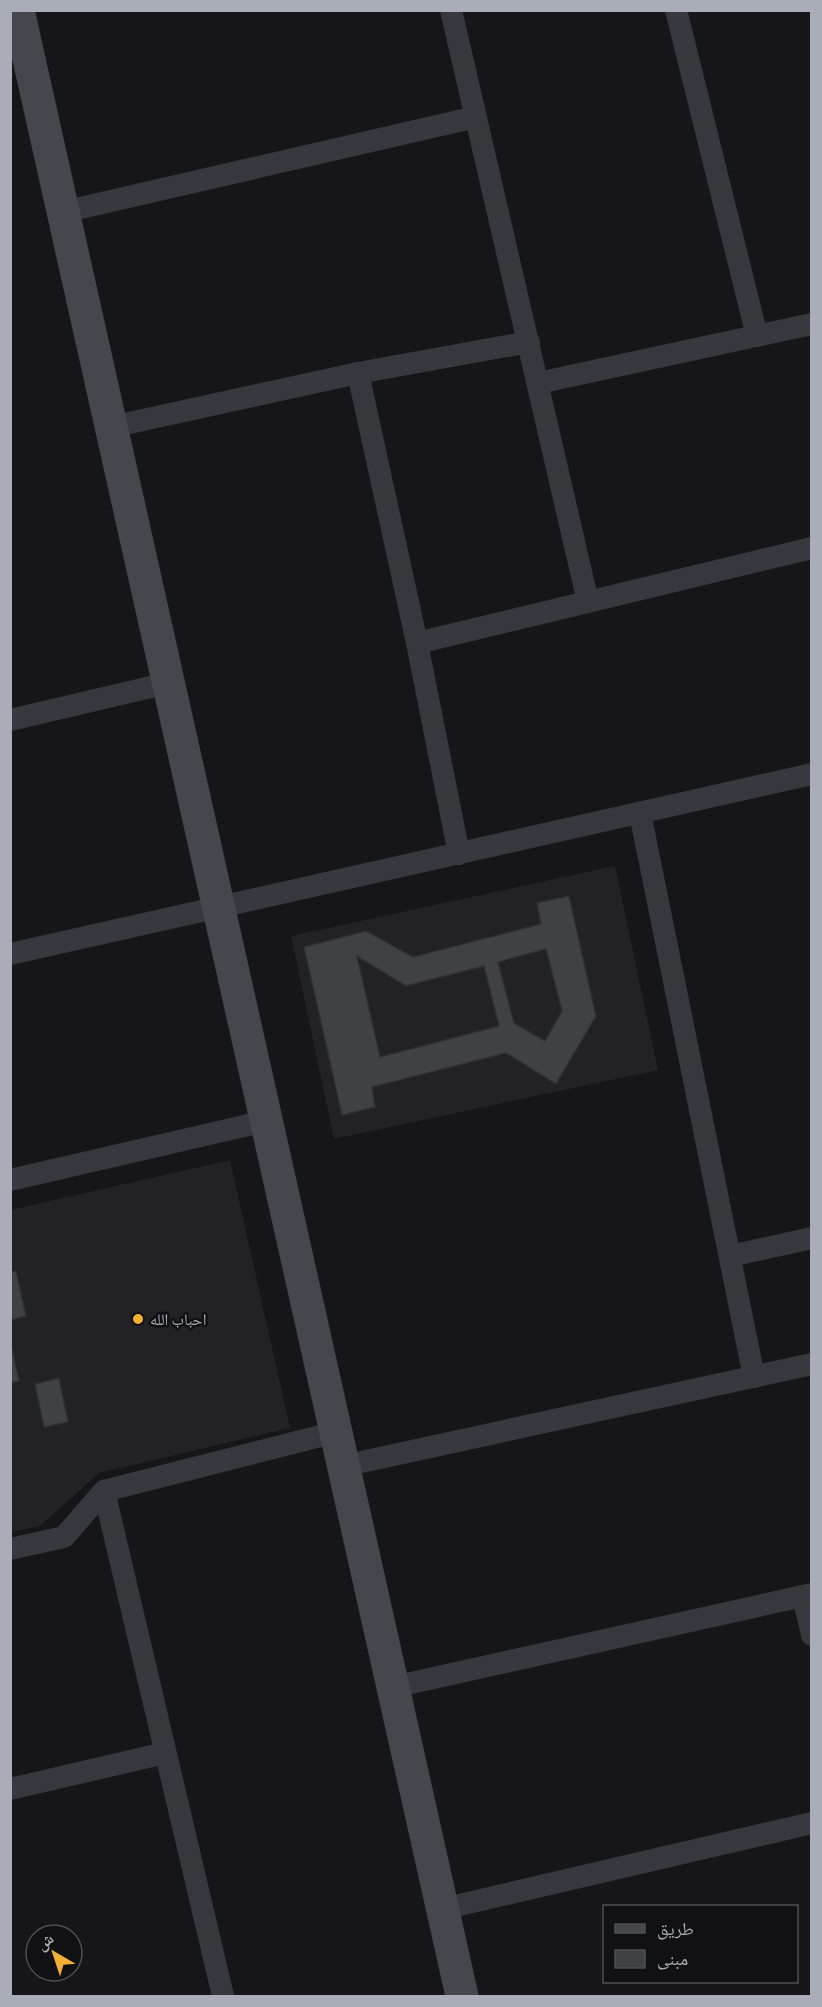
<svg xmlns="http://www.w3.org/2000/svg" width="822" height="2007" font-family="Manrope,'Noto Naskh Arabic',sans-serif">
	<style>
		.built { fill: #222225 }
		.building { fill: #404145; stroke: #303034; stroke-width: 1.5; fill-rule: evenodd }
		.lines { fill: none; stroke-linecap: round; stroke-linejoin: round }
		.street { stroke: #37383d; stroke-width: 22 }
		.secondary { stroke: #45474d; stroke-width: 33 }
		.poi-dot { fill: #f2b134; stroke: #111113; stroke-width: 2 }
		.labels { text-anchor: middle; stroke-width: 5; stroke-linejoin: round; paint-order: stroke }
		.poi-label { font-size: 16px; fill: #a8adb8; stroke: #111113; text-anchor: start }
	</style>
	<rect width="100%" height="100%" fill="#161618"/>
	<g class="built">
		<path d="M 615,866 L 658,1070 L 334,1139 L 291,936 Z"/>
		<path d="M 230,1160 L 290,1428 L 99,1473 L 40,1526 L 11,1532 L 10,1210 Z"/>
	</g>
	<g class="building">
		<path d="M 569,896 L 596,1016 L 556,1084 L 506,1053 L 372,1087 L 375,1107 L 342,1115 L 304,947 L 366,931 L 413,957 L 541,924 L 537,903 ZM 546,949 L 562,1011 L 545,1041 L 514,1023 L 498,962 ZM 357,956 L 406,986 L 484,966 L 499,1026 L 380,1057 Z"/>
		<path d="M 16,1271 L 26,1316 L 10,1320 L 10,1272 Z"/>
		<path d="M 10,1340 L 19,1381 L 10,1383 Z"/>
		<path d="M 59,1378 L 68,1422 L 44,1427 L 35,1384 Z"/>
	</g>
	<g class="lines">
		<g class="street">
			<path d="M 451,10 L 588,602"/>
			<path d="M 676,10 L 757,336"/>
			<path d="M 63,212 L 476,117"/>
			<path d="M 358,373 L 417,643 L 459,854"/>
			<path d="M 538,383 L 812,324"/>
			<path d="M 111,427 L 358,373 L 529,342"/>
			<path d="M 417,643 L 812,548"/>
			<path d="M 10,720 L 168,683"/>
			<path d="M 640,813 L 754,1377"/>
			<path d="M 10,954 L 812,774"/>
			<path d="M 10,1180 L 266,1121"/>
			<path d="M 730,1256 L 812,1238"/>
			<path d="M 343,1466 L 812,1364"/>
			<path d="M 104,1491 L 223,1996"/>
			<path d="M 10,1549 L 64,1537 L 104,1491 L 336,1432"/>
			<path d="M 803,1596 L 812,1635"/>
			<path d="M 393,1687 L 812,1594"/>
			<path d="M 10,1789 L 165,1753"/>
			<path d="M 442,1909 L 812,1823"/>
		</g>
		<path class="secondary" d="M 18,10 L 462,1996"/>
	</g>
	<circle class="poi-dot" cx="138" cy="1319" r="6"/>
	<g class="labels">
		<g class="poi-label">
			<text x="150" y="1325">احباب الله</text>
		</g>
	</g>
	<rect width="822" height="2007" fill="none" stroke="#a8adb8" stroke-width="24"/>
	<rect x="603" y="1905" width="195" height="78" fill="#111113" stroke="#4d4f55" stroke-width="1.5"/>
	<rect x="615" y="1924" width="30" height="9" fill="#45474d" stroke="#4d4f55" stroke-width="1.5"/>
	<text x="657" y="1935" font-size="18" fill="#a8adb8">طريق</text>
	<rect x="615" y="1950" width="30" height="18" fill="#404145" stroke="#4d4f55" stroke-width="1.5"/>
	<text x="657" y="1965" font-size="18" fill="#a8adb8">مبنى</text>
	<g transform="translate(54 1953) rotate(321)"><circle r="28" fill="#111113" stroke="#4d4f55" stroke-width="1.5"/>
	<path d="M0-4.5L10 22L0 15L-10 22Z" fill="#f2b134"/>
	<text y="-9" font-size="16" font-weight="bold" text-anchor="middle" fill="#a8adb8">ش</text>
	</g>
</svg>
